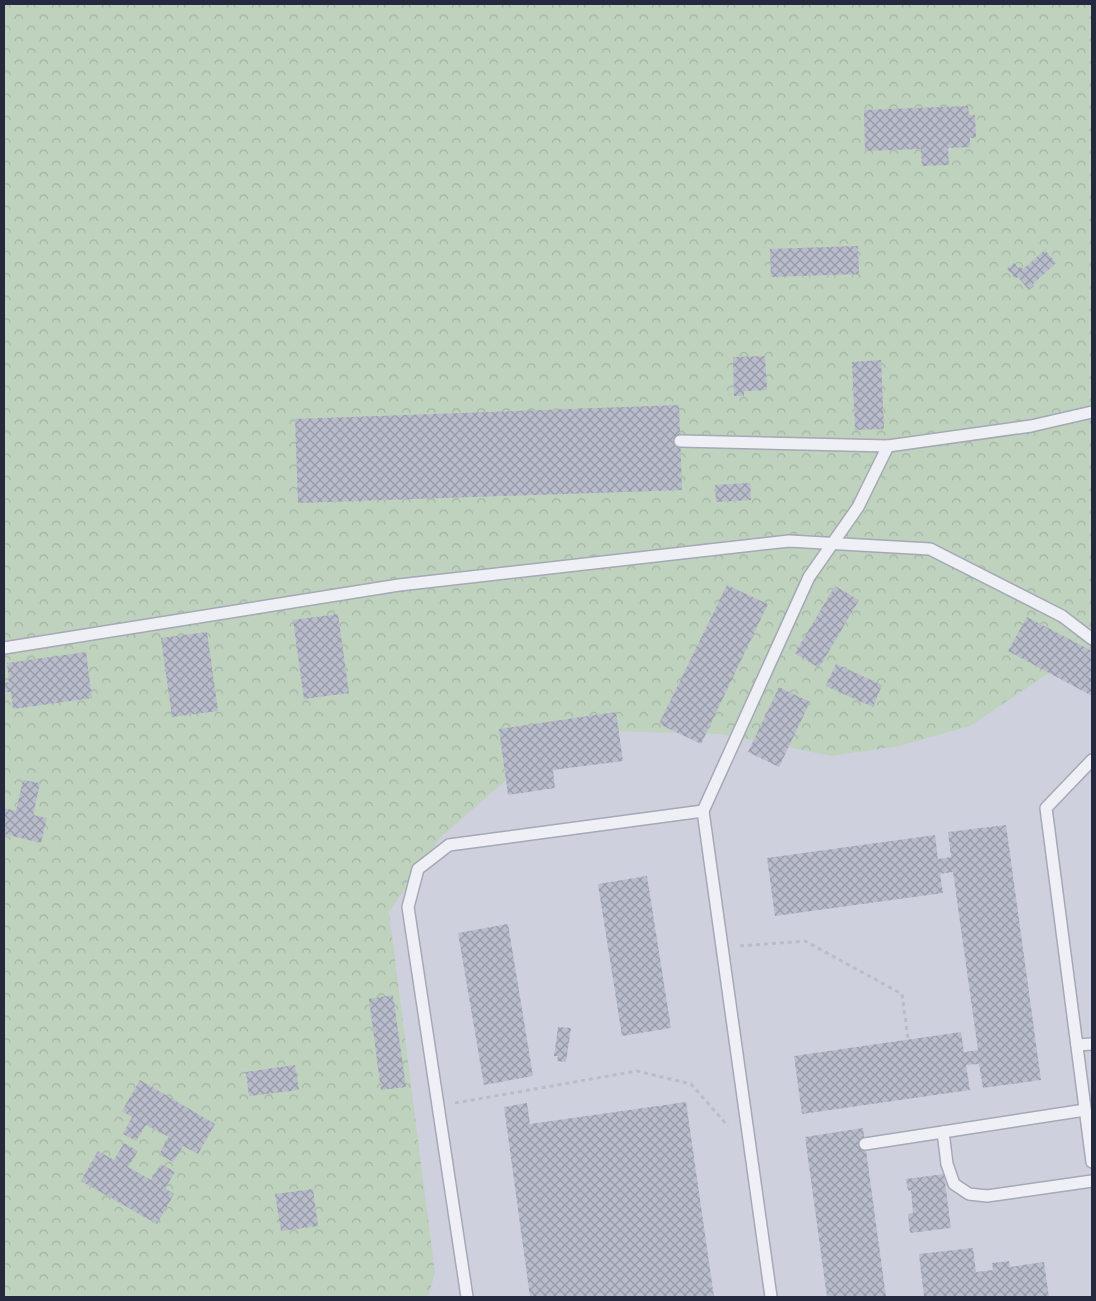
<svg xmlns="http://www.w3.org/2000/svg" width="1096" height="1301" font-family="'DejaVu Sans',sans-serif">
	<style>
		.built { fill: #ced1dd }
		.forest { fill: url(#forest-crowns) }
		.building { fill: url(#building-cross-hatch) }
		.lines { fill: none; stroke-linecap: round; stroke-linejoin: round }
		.lane-casing { stroke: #a5a8b5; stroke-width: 14 }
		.path { stroke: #babcc6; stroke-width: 3; stroke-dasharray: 4 4; stroke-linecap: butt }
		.lane { stroke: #eff0f6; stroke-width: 11 }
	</style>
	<defs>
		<pattern id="forest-crowns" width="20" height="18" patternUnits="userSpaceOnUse" patternTransform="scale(1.25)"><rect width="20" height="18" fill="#bed2bd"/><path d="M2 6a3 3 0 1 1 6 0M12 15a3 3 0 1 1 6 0" fill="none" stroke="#a3b4a4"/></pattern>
		<pattern id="building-cross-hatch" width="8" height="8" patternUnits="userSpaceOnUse" patternTransform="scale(1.25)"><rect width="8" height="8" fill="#b9bccb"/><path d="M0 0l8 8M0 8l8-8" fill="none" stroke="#9699a6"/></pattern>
	</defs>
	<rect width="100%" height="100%" fill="#dcdfe8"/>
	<rect class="built" x="4" y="4" width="1088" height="1293"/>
	<path class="forest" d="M 4,4 L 1092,4 L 1092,649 L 1074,656 L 970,726 L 899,746 L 832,756 L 721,734 L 601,731 L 521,767 L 440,838 L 389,912 L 435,1273 L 428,1297 L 4,1297 Z"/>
	<g class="building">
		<path d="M 968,106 L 969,115 L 975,115 L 976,138 L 970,138 L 970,147 L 948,148 L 949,165 L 922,166 L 921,149 L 865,151 L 864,110 Z"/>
		<path d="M 858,246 L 859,274 L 771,277 L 770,249 Z"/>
		<path d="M 1045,250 L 1056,263 L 1033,284 L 1034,286 L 1029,290 L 1018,277 L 1016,279 L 1007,269 L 1014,263 L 1018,268 L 1020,266 L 1023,269 Z"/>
		<path d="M 765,356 L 767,390 L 744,391 L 744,396 L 734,396 L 733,357 Z"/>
		<path d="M 881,360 L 884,429 L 855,430 L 852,362 Z"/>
		<path d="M 679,405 L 682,490 L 298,503 L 295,419 Z"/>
		<path d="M 750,483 L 751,500 L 716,502 L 715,485 Z"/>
		<path d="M 727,585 L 768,604 L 701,744 L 659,724 Z"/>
		<path d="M 835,586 L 859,600 L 819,668 L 795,653 Z"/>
		<path d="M 338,614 L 349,693 L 304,699 L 293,620 Z"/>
		<path d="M 1027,617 L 1092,651 L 1092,696 L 1008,651 Z"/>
		<path d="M 207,632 L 218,711 L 172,717 L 161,638 Z"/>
		<path d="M 86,652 L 92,698 L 13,709 L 11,692 L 6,692 L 5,683 L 9,682 L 7,663 Z"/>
		<path d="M 836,664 L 882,685 L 873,707 L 826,686 Z"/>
		<path d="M 779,687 L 810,702 L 779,767 L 748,752 Z"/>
		<path d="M 616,712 L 623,761 L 553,770 L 555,788 L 508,795 L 499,729 Z"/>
		<path d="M 23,780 L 40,783 L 33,815 L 47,818 L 41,843 L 4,834 L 4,808 L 16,811 Z"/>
		<path d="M 1006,825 L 1041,1080 L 983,1088 L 979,1064 L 966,1065 L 970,1090 L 802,1114 L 794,1056 L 961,1032 L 964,1052 L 978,1050 L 953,872 L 940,874 L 943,893 L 775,916 L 767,858 L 935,835 L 938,859 L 951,857 L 948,832 Z"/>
		<path d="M 647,876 L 671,1028 L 622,1036 L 598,884 Z"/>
		<path d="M 508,924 L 533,1076 L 484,1085 L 458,933 Z"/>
		<path d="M 393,995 L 406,1087 L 381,1090 L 369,999 Z"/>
		<path d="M 558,1027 L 571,1028 L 566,1062 L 557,1061 L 558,1056 L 554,1056 Z"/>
		<path d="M 295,1065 L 299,1090 L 249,1096 L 246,1072 Z"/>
		<path d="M 140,1080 L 215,1124 L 198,1154 L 183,1146 L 173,1162 L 159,1154 L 169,1137 L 146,1125 L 136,1141 L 123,1134 L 132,1117 L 122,1111 Z"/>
		<path d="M 686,1102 L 714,1297 L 530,1297 L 504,1107 L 527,1103 L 530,1124 Z"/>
		<path d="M 863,1128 L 886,1297 L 827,1297 L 805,1137 Z"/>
		<path d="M 124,1143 L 138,1151 L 128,1167 L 151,1180 L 161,1164 L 175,1172 L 165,1188 L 174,1194 L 157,1224 L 81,1181 L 98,1151 L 114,1160 Z"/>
		<path d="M 944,1174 L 951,1228 L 910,1233 L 908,1214 L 913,1213 L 911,1190 L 908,1191 L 906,1179 Z"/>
		<path d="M 313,1189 L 318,1226 L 281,1231 L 275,1194 Z"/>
		<path d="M 973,1248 L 976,1272 L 993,1270 L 992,1263 L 1009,1261 L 1010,1267 L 1044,1262 L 1049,1297 L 924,1297 L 919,1254 Z"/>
	</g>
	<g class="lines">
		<g class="lane-casing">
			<g id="lane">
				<path d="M 680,441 L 888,446 L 1031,426 L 1092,412"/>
				<path d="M 4,648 L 399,585 L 789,541 L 930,549 L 1062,616 L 1092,639"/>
				<path d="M 1092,760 L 1046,808 L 1092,1162"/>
				<path d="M 1077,1045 L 1092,1044"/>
				<path d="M 943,1132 L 947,1164 L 954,1184 L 969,1194 L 987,1196 L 1092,1181"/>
				<path d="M 865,1144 L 1085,1110"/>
				<path d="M 467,1297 L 408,907 L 418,869 L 449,845 L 703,811"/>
				<path d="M 771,1297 L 703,811 L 809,577 L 858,507 L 888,446"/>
			</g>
		</g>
		<g class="path">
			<path d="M 740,946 L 805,941 L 902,994 L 908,1039"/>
			<path d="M 455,1103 L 637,1071 L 691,1084 L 728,1126"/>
		</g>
		<use href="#lane" class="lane"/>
	</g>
	<rect width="1096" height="1301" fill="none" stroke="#25293f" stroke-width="10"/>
</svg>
